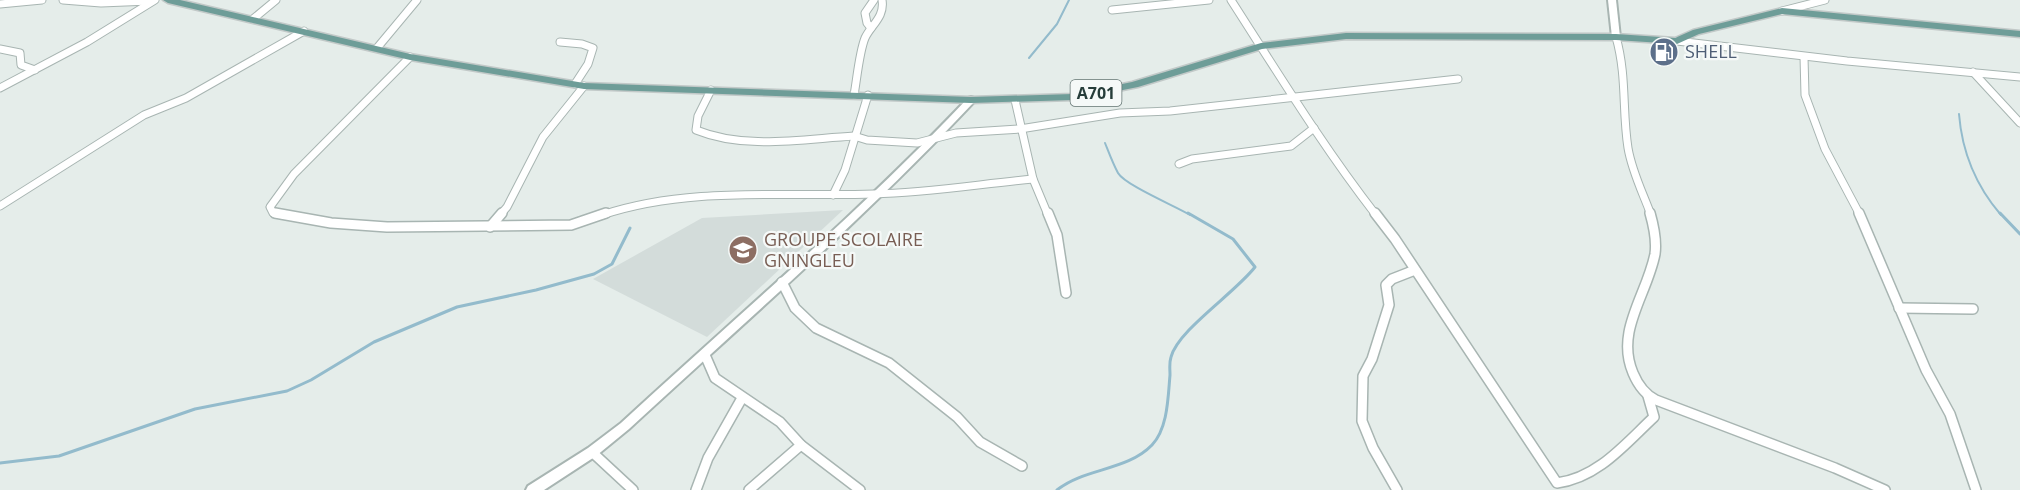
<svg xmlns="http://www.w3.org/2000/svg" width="2020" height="490" font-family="'Open Sans',sans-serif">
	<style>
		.built { fill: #d3dcda }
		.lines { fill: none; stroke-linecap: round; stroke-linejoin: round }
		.stream-far1 { stroke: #93bbcc; stroke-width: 2 }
		.stream { stroke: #93bbcc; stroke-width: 3 }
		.minor-far1-casing { stroke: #a8b5b2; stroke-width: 9 }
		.minor-casing { stroke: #a8b5b2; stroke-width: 12 }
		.tertiary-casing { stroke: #a8b5b2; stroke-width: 4 }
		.primary-casing { stroke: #c2c9c8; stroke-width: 3 }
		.minor-far1 { stroke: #fff; stroke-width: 7 }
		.minor { stroke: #fff; stroke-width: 9 }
		.tertiary { fill: #fff; fill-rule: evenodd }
		.primary { fill: #6e9d98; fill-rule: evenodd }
		.labels { text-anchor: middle; stroke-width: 4.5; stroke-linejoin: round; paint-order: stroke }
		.shield { fill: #f5f9f8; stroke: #647573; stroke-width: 1.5 }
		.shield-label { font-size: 16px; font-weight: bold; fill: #263d3a }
		.service-label { font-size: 18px; fill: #4e5e75; stroke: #f5f9f8; text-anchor: start }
		.education-label { font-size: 18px; fill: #785e54; stroke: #f5f9f8; text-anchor: start }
	</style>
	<rect width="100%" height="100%" fill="#e5edea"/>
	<path class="built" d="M 843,210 L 707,337 L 593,279 L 702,218 Z"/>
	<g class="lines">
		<g class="stream-far1">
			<path d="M 1029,58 L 1057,24 L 1069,0"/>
			<path d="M 1959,114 C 1962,152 1976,186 2001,215"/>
			<path d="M 1105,143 C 1109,153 1113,164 1118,173 C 1125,185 1175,206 1190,215"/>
		</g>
		<g class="stream">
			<path d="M 2000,213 L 2020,234"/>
			<path d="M 0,463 L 59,456 L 195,409 L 287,391 L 311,380 L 374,342 L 457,307 L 536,290 L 594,274 L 612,264 L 630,228"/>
			<path d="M 1057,490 C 1084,468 1127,471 1152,445 C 1168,428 1168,397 1170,375 C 1170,369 1169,363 1171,357 C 1178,330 1235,293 1255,267 L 1233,239 L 1188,213"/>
		</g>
		<g class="minor-far1-casing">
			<g id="minor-far1">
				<path d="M 63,0 L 101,3 L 150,1"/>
				<path d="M 1231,0 C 1278,73 1323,147 1376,215"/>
				<path d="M 0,4 L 42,0"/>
				<path d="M 1112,10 L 1209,0"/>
				<path d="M 1782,11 L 1825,0"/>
				<path d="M 253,19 L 276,0"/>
				<path d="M 871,28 L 867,23 L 865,13 L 874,0"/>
				<path d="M 1616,37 C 1627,76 1622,110 1628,148 C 1632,172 1643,193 1651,215"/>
				<path d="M 1677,41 L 1847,61 L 2020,77"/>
				<path d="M 560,42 L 582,44 L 593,48 L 588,64 L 575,84"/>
				<path d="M 377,48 L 417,0"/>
				<path d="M 0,49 L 20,53 L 21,65 L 35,70"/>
				<path d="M 1804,57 L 1805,95 L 1825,149 L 1860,215"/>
				<path d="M 1973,72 L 2020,123"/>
				<path d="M 0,88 L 87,42 L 155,0"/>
				<path d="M 711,90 L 698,116 L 696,130 C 745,150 802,139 854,136 L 867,140 L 917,143 L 956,133 L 1020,129 L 1120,113 L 1170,111 L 1458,79"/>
				<path d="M 854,95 C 857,79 859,53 865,38 C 871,25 885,17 882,0"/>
				<path d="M 1015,100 L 1033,179 L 1048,215"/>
				<path d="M 1179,164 L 1192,159 L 1291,146 L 1314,128"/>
				<path d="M 833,195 L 845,170 L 868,95"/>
				<path d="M 0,206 L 144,115 L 186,98 L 304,31"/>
				<path d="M 284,215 L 273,213 L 270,207 L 294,174 L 410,57"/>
				<path d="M 500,215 L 507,207 L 543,137 L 584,86"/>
				<path d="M 602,215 C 689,186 784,197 874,194 C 927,193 980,184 1033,179"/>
			</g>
		</g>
		<g class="minor-casing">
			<g id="minor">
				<path d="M 275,213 L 331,223 L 387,227 L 571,225 L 606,213"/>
				<path d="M 1048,213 L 1057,235 L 1066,293"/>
				<path d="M 1375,213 L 1395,239 L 1557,483 C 1598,478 1626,443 1654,417 L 1648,396"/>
				<path d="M 1650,213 C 1654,227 1657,240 1655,254 C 1647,295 1615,331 1633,373 C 1638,385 1644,394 1656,400 L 1835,468 L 1885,490"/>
				<path d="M 1859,213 L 1926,370 L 1950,414 L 1976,490"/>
				<path d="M 490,227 L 502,213"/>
				<path d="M 782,282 L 795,308 L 816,328 L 889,363 L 957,417 L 980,442 L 1022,466"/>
				<path d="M 1899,308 L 1973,309"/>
				<path d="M 705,355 L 715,378 L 780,422 L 801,445 L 749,490"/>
				<path d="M 801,445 L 860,490"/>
				<path d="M 592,452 L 633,490"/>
				<path d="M 696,490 L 708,458 L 742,398"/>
				<path d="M 1397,490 L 1373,448 L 1362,421 L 1363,376 L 1372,359 L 1389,305 L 1386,285 L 1392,279 L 1415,270"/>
			</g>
		</g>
		<g class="tertiary-casing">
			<g id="tertiary">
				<path d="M 1608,0 L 1616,0 L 1620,37 L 1616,39 L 1612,37 Z"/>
				<path d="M 971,97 L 974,98 L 974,102 C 866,217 745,322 629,429 L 596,456 L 544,490 L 526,490 L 528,486 L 588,448 L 621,423 C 737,316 859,213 968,98 Z"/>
			</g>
		</g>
		<g class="primary-casing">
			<path id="primary" d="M 163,0 L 180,0 L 410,54 L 584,83 L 971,97 L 1073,94 L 1132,82 L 1261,43 L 1346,33 L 1616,34 L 1675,38 L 1693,30 L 1782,8 L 2020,31 L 2020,37 L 1782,14 L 1699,34 L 1677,44 L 1616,40 L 1346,39 L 1262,49 L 1138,87 L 1073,100 L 971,103 L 584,89 L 410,60 L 168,3 Z"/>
		</g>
		<use href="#minor-far1" class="minor-far1"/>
		<use href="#minor" class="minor"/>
		<use href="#tertiary" class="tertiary"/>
		<use href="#primary" class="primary"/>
	</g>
	<defs>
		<g id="fuel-disc" transform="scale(1.5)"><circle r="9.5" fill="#5c6f8a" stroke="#f5f9f8"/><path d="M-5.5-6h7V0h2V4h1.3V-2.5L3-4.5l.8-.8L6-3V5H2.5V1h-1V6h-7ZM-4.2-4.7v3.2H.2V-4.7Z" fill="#fff"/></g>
		<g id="school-disc" transform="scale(1.5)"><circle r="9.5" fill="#8d6e63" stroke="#f5f9f8"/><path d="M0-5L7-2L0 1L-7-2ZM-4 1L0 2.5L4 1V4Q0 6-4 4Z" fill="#fff"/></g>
	</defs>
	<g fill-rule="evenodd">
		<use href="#fuel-disc" x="1664" y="52"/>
		<use href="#school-disc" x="743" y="250"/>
	</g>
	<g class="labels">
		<rect class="shield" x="1070.5" y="80" width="51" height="26" rx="4.5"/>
		<g class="shield-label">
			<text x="1096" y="99">A701</text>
		</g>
		<g class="service-label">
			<text x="1685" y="58">SHELL</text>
		</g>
		<g class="education-label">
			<text x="764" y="246">GROUPE SCOLAIRE<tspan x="764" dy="21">GNINGLEU</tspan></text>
		</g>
	</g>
</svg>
